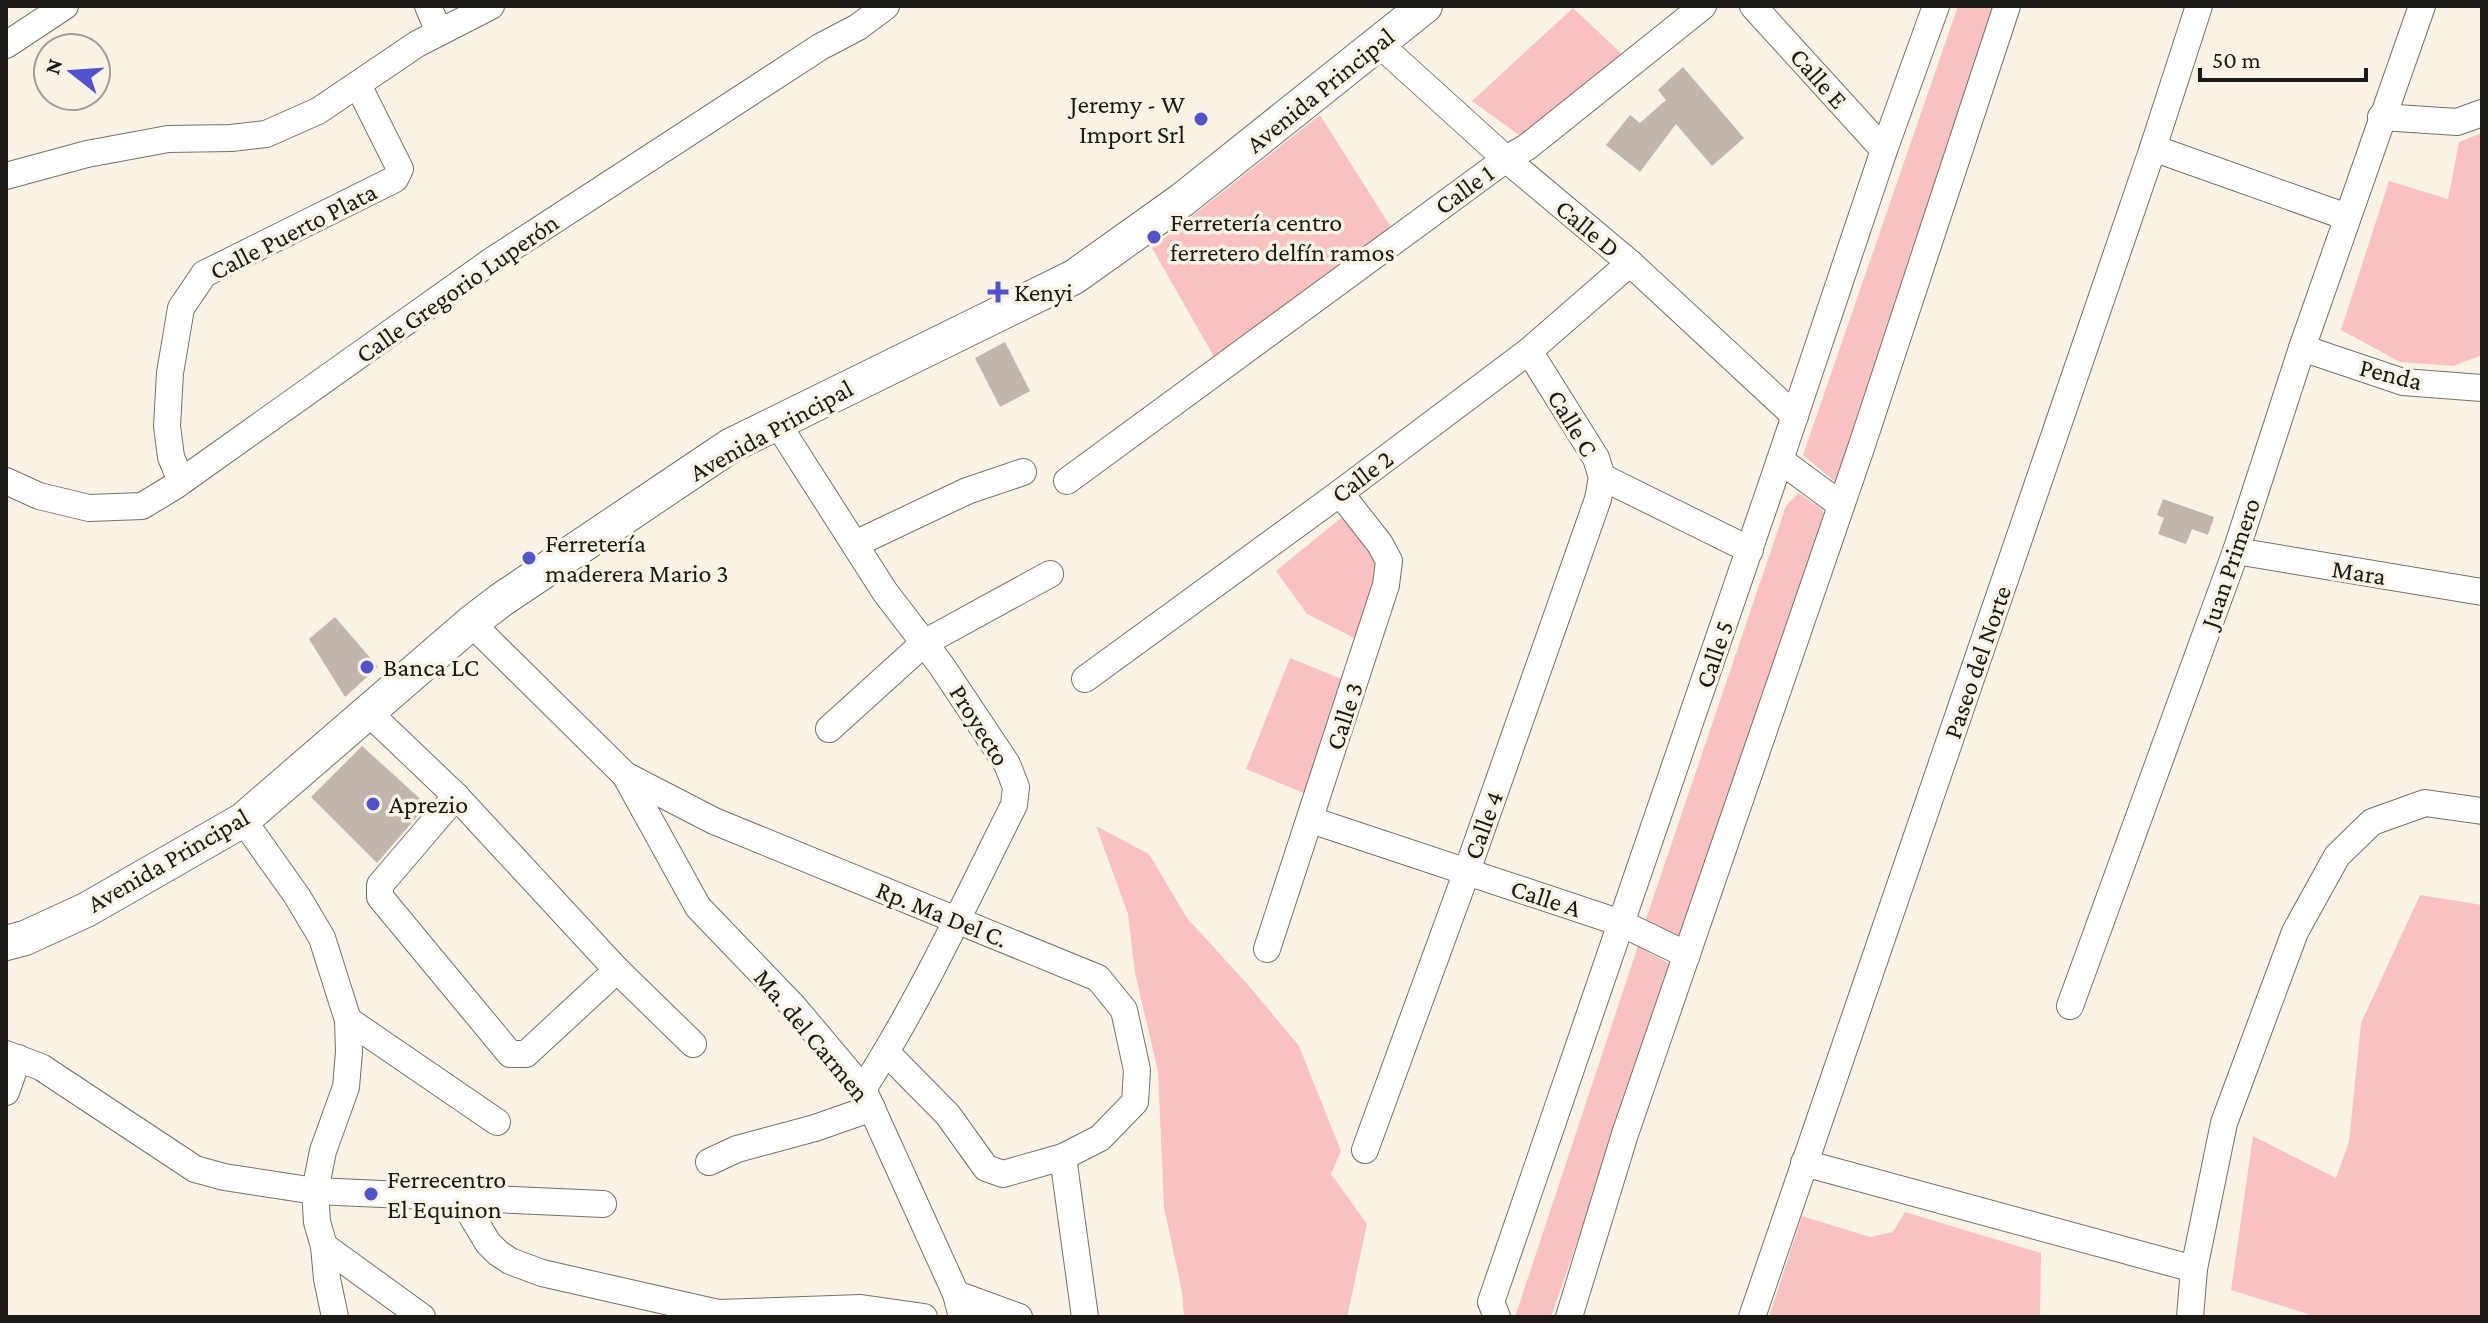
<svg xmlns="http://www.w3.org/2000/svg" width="2488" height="1323" font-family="'Crimson Pro',serif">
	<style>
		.green { fill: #f9c2c1 }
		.building { fill: #c2b5ae }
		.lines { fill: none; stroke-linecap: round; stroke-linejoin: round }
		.minor-casing { stroke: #777266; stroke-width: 28 }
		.tertiary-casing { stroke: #777266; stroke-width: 36 }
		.minor { stroke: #fff; stroke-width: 26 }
		.tertiary { stroke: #fff; stroke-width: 34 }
		.poi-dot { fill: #5253ca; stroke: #f9f3e6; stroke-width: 3 }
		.labels { text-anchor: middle; stroke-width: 7; stroke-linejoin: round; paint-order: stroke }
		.street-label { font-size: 26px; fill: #1c1a15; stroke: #f9f3e6 }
		.poi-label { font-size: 26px; fill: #1c1a15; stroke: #f9f3e6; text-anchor: start }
	</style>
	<rect width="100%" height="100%" fill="#f9f3e6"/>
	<g class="green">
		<path d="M 1958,6 L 2003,6 L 1839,485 L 1803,455 Z"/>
		<path d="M 1573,8 L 1623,55 L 1523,138 L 1472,101 Z"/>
		<path d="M 1320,115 L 1394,232 L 1217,362 L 1152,248 Z"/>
		<path d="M 2482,133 L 2482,355 L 2453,366 L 2400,362 L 2341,330 L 2389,181 L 2448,199 L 2459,142 Z"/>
		<path d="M 1798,493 L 1822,509 L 1826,521 L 1691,944 L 1645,922 L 1786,506 Z"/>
		<path d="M 1347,513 L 1388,564 L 1364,643 L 1307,614 L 1276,571 Z"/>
		<path d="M 1290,658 L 1354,684 L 1313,797 L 1246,769 Z"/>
		<path d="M 1096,826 L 1149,854 L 1187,918 L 1249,986 L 1299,1046 L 1341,1151 L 1331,1174 L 1367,1224 L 1347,1317 L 1184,1317 L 1182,1292 L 1164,1207 L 1158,1071 L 1135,973 L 1128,914 Z"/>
		<path d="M 2420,895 L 2482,905 L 2482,1317 L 2308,1317 L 2308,1314 L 2231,1290 L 2253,1136 L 2336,1178 L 2349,1142 L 2361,1023 Z"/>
		<path d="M 1638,946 L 1673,966 L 1551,1317 L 1515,1317 Z"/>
		<path d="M 1905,1212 L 2041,1253 L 2040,1317 L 1769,1317 L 1802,1216 L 1870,1237 L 1893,1232 Z"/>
	</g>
	<g class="building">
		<path d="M 1683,67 L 1744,138 L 1712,166 L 1676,124 L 1640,172 L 1606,145 L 1630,115 L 1640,123 L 1666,100 L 1658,90 Z"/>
		<path d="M 1005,342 L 1030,391 L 1000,407 L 975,358 Z"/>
		<path d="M 2163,499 L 2214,517 L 2208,535 L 2192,529 L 2186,544 L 2158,534 L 2164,518 L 2157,515 Z"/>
		<path d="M 335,617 L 378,667 L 345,697 L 309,639 Z"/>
		<path d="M 362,746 L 427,805 L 377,863 L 311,797 Z"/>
	</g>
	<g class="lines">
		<g class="minor-casing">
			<g id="minor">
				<path d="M 428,6 L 439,32"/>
				<path d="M 1753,6 L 1884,150"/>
				<path d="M 1378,43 L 1506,159 L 1630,263 L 1795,416"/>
				<path d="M 6,45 L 65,6"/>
				<path d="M 2381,117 L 2457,122 L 2482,113"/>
				<path d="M 2153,148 L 2347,217"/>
				<path d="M 6,176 L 87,154 L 168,139 L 231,138 L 266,134 L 318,111 L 417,44 L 491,6"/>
				<path d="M 2302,348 L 2403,382 L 2482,388"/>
				<path d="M 777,423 L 885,592 L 941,665 L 1007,764 L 1016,787 L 1014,805 C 966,900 921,999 863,1089"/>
				<path d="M 1780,460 L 1841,505"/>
				<path d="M 1602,477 L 1750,550"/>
				<path d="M 6,481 L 39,496 L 89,508 L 142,506 L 175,486 L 490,262 L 820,47 L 858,27 L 886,6"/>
				<path d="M 181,481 L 171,457 L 167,426 L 170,373 L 181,308 L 204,274 L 395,179 L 400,169 L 358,85"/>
				<path d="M 1067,481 L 1506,159 L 1527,147 L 1703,6"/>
				<path d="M 855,544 L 967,491 L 1023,472"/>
				<path d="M 2236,551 L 2482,592"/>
				<path d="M 471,623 L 625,775 L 714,821 L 1098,978 L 1124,1010 L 1137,1070 L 1135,1102 L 1100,1138 L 1063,1157 L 1003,1174 L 986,1168 L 948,1115 L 887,1053"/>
				<path d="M 1085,679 L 1340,493 L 1529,351 L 1630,263"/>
				<path d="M 368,712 L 456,796 L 617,970 L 693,1044"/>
				<path d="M 829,729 L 924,643 L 1050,574"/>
				<path d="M 625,775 L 698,907 L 794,1007 L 863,1089 L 956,1294 L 962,1317"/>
				<path d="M 456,796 L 380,885 L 380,897 L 510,1054 L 526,1054 L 617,970"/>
				<path d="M 243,820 L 297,896 L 322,938 L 348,1020 L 349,1052 L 346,1087 L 323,1151 L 315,1191 L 317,1222 L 324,1246 L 327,1279 L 335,1317"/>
				<path d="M 1311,820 L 1621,923 L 1687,955"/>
				<path d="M 1267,949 L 1386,585 L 1389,561 L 1380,544 L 1340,493"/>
				<path d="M 2070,1006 L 2236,551 L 2302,348 L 2422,6"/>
				<path d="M 348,1020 L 497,1122"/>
				<path d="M 6,1054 L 41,1067 L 195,1169 L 224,1177 L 315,1191 L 603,1204"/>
				<path d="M 6,1092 L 18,1058"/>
				<path d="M 1365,1150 L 1467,871 L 1598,499 L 1602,477 L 1596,458 L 1529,351"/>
				<path d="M 1063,1157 L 1085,1317"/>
				<path d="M 709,1162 L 737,1149 L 815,1128 L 872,1108"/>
				<path d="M 1804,1163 L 2194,1269"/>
				<path d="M 461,1198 L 488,1243 L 498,1253 L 510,1261 L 542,1273 L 718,1313 L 861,1308 L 924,1317"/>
				<path d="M 324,1246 L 422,1317"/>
				<path d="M 956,1294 L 1019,1317"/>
				<path d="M 1497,1317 L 1491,1302 L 1780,460 L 1884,150 L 1936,6"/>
				<path d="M 1569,1317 L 1625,1134 L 1861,448 L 2007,6"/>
				<path d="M 1752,1317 L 2153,148 L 2199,6"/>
				<path d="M 2190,1317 L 2194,1269 L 2224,1123 L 2295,932 L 2337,856 L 2372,822 L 2425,803 L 2482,811"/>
			</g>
		</g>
		<g class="tertiary-casing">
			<path id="tertiary" d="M 6,943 L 25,938 L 86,910 L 243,820 L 471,623 L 501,600 L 730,446 L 1074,277 L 1182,200 L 1425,6"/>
		</g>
		<use href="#minor" class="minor"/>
		<use href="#tertiary" class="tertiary"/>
	</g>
	<g class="poi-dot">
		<circle cx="1201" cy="119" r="8"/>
		<circle cx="1154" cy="237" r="8"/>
		<path d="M994 280h8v8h8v8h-8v8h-8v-8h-8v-8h8z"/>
		<circle cx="529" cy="558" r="8"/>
		<circle cx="367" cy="667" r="8"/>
		<circle cx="373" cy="804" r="8"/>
		<circle cx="371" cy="1194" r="8"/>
	</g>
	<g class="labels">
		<g class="street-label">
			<text transform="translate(1819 78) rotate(48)" y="9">Calle E</text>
			<text transform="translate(1320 90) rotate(-39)" y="9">Avenida Principal</text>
			<text transform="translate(1464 189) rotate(-36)" y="9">Calle 1</text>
			<text transform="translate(1588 228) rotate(40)" y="9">Calle D</text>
			<text transform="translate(293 231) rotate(-27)" y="9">Calle Puerto Plata</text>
			<text transform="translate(457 288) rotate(-35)" y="9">Calle Gregorio Luperón</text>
			<text transform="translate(2391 374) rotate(14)" y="9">Penda</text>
			<text transform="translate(1573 423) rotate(59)" y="9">Calle C</text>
			<text transform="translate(771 430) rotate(-29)" y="9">Avenida Principal</text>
			<text transform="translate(1362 476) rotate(-37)" y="9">Calle 2</text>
			<text transform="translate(2230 563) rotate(-71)" y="9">Juan Primero</text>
			<text transform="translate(2359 572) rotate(9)" y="9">Mara</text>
			<text transform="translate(1714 654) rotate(-71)" y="9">Calle 5</text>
			<text transform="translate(1977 662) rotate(-71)" y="9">Paseo del Norte</text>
			<text transform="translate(1344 716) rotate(-72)" y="9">Calle 3</text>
			<text transform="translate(980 725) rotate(58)" y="9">Proyecto</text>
			<text transform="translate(1483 825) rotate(-70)" y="9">Calle 4</text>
			<text transform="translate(168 860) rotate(-30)" y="9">Avenida Principal</text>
			<text transform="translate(1546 898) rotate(18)" y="9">Calle A</text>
			<text transform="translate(942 914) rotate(22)" y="9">Rp. Ma Del C.</text>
			<text transform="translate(812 1035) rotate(50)" y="9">Ma. del Carmen</text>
		</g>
		<g class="poi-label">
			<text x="1185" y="113" text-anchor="end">Jeremy - W<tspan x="1185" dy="30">Import Srl</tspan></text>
			<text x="1170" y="231">Ferretería centro<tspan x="1170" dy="30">ferretero delfín ramos</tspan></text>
			<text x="1014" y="301">Kenyi</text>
			<text x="545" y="552">Ferretería<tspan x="545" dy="30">maderera Mario 3</tspan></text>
			<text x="383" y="676">Banca LC</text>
			<text x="389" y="813">Aprezio</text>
			<text x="387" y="1188">Ferrecentro<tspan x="387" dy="30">El Equinon</tspan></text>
		</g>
	</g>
	<rect width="2488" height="1323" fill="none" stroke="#1c1a15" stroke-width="16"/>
	<g transform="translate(72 72) rotate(287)"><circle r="38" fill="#f9f3e6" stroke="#a19c92" stroke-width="2"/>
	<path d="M0-6L14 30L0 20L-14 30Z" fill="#5253ca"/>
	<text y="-12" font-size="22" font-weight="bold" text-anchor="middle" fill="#1c1a15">N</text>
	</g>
	<path d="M2200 68v12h166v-12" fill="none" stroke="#1c1a15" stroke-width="4"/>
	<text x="2212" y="68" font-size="24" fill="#1c1a15" stroke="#f9f3e6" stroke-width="6" paint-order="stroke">50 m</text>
</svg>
